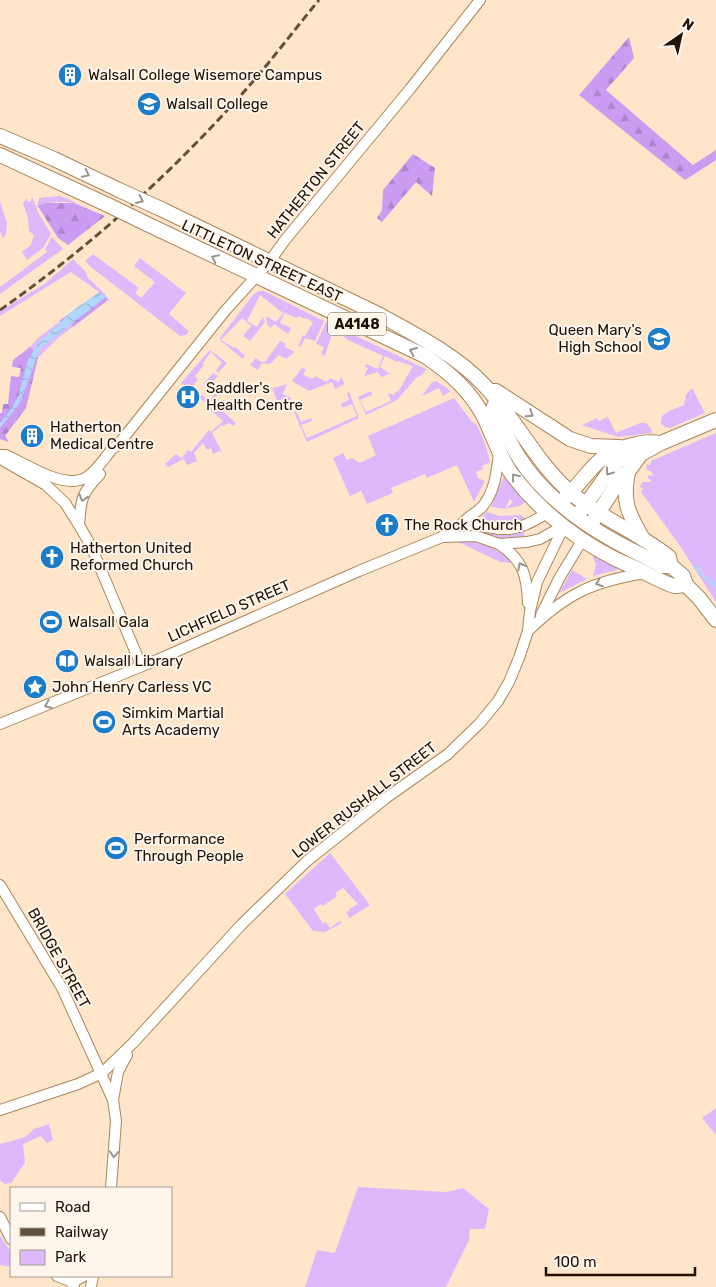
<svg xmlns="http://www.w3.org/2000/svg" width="716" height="1287" font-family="Rubik,sans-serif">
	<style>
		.green { fill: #ddb9fc }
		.forest { fill: url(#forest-firs) }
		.water { fill: url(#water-waves) }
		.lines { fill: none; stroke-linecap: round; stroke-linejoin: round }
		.stream { stroke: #b1d6fb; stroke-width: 3 }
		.tertiary-casing { stroke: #ac8559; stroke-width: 12 }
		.trunk-casing { stroke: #ac8559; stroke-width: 16 }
		.tertiary { stroke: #fff; stroke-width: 10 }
		.trunk { stroke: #fff; stroke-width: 14 }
		.rail { stroke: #62503d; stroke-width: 3; stroke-dasharray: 8 4; stroke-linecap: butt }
		.trunk-bridge-casing { stroke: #ac8559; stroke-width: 16; stroke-linecap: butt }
		.trunk-bridge { stroke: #fff; stroke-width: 14 }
		.oneway { stroke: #9b948e }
		.labels { text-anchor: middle; stroke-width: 4; stroke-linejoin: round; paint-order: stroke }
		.shield { fill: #fef5ec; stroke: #635649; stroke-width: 1 }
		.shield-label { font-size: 14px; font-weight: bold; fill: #211203 }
		.poi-label { font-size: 15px; fill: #211203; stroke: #fef5ec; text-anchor: start }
		.street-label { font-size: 15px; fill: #211203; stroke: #fef5ec }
	</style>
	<defs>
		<pattern id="forest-firs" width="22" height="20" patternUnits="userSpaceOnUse" patternTransform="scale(1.25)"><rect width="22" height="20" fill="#cb9cf2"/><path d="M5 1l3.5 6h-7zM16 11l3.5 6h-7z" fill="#ae85ce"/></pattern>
		<pattern id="water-waves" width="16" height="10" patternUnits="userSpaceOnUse" patternTransform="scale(1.25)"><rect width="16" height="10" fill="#b1d6fb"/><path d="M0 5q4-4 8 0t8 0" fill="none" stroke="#98b7d6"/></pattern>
	</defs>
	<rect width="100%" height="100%" fill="#ffe5ca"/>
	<g class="green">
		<path d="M 59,196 L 66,198 L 80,205 C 68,200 51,202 37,206 L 39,198 Z"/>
		<path d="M 32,197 L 39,214 L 51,234 L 43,248 L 27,260 L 22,252 L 31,245 L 34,235 L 29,231 L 28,218 L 23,204 L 26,198 L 28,202 L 31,201 Z"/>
		<path d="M 0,201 L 7,223 L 6,235 L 3,238 L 0,232 Z"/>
		<path d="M 52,237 L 63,249 L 0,294 L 0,287 L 47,252 L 45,249 Z"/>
		<path d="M 93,254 L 139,288 L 135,293 L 141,298 L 155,282 L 134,266 L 140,258 L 186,293 L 169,314 L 189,331 L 186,335 L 180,336 L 91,267 L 85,261 Z"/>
		<path d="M 73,259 L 85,271 L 88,278 L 105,294 L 111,303 L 108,300 L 58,338 L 38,358 L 36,352 L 30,347 L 38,338 L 99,292 L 71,272 L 0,316 L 0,311 L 46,283 Z"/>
		<path d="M 259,291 L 264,291 L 324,321 L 315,341 L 305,338 L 301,346 L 298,347 L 303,335 L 305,336 L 313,322 L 306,318 L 305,319 L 298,316 L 297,318 L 284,313 L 280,323 L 291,328 L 288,334 L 274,324 L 271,328 L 267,325 L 266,316 L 276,322 L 283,313 L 260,295 L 247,321 L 257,327 L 263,317 L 265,322 L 250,341 L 243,336 L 251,326 L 242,318 L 221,340 L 234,348 L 235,347 L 245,355 L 243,359 L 221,341 L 220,338 L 253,295 Z"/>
		<path d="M 326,322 L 426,369 L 423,374 L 416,378 L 397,400 L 366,415 L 358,397 L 371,391 L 372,395 L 360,400 L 366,412 L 391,401 L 388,393 L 394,395 L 396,391 L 398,392 L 413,366 L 398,361 L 397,362 L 385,356 L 380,367 L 390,374 L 381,377 L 378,372 L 364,376 L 368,368 L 365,367 L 366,364 L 378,369 L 383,356 L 346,339 L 346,338 L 333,331 L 325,356 L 321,354 L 324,347 L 316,344 Z"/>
		<path d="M 280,341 L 286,344 L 285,347 L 295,352 L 286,359 L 279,355 L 270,364 L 262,363 L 258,370 L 250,365 L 256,358 L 261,362 L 265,362 Z"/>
		<path d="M 210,350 L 227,363 L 218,373 L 216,370 L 222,363 L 211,352 L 203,363 L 204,365 L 195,376 L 198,379 L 192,387 L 199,393 L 198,394 L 200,397 L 202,395 L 209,401 L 216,393 L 204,383 L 213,373 L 218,376 L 212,383 L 220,391 L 212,402 L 236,423 L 234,426 L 229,423 L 223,426 L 222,425 L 212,433 L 222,452 L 220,451 L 213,454 L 211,448 L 207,450 L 203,443 L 194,453 L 197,461 L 187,465 L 184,459 L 168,467 L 165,464 L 176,454 L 182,458 L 188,450 L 191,452 L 209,430 L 211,432 L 223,421 L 205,405 L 206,403 L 181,383 Z"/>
		<path d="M 302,368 L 306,369 L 303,375 L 313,379 L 315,376 L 327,382 L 330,378 L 339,382 L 341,377 L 345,384 L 335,389 L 332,382 L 309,391 L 292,381 Z"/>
		<path d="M 436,381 L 451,391 L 443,396 L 439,388 L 422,396 L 431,383 Z"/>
		<path d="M 287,384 L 283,394 L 291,398 L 290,400 L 300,402 L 291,407 L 287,397 L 277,401 L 273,390 L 264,393 L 263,391 Z"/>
		<path d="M 692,388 L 705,413 L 670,428 L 665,427 L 661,424 L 662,416 L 669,411 L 684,405 L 686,395 Z"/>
		<path d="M 349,392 L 359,418 L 307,442 L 294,412 L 296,411 L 301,422 L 311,418 L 312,421 L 301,425 L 307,438 L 357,416 L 352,404 L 342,408 L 341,404 L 349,400 L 347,394 Z"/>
		<path d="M 454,398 L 472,422 L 476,424 C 483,436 487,449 490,462 L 482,466 L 483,469 L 476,472 L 478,478 L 485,481 L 474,502 L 457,465 L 427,478 L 425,474 L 391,488 L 393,493 L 367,504 L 361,491 L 350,496 L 333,458 L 343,453 L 347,460 L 352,458 L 360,463 L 376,455 L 368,436 Z"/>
		<path d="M 608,417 L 616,433 L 640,423 L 646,423 L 651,428 L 652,433 L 618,437 L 582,425 L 597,418 L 599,421 Z"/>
		<path d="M 716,433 L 716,602 L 680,546 L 641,492 L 643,488 L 640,487 L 642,482 L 650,482 L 651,480 L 647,478 L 649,475 L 652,476 L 653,473 L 646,469 L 647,464 L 650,465 L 651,461 Z"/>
		<path d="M 504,476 L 526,502 L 519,506 L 506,509 L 513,502 L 510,499 L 505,509 L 491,507 Z"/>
		<path d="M 487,512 L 500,516 L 521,515 L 525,519 C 511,525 495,525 480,519 Z"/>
		<path d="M 475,530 L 523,531 L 525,536 L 506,539 L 473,532 Z"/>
		<path d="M 454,540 C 475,539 499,548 514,563 L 500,562 Z"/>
		<path d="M 592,554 L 617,567 L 617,570 L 593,576 L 596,565 Z"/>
		<path d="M 572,570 L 587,579 L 561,592 L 560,592 Z"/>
		<path d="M 330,853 L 370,905 L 350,918 L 346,913 L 350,910 L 349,909 L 358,904 L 343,888 L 335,893 L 337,896 L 323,906 L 321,904 L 314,909 L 323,924 L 326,922 L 330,928 L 340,921 L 342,923 L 325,932 L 313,931 L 285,894 Z"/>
		<path d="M 716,1108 L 716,1135 L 702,1118 Z"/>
		<path d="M 49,1124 L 53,1140 L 47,1143 L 41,1136 L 23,1144 L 25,1163 L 11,1183 L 5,1184 L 0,1180 L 0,1144 L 25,1137 L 34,1129 Z"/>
		<path d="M 358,1187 L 446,1192 L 463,1188 L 489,1209 L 485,1229 L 470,1229 L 469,1240 L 446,1287 L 305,1287 L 317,1250 L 335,1253 Z"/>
		<path d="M 0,1236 L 11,1252 L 11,1267 L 0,1265 Z"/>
	</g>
	<g class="forest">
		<path d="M 629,37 L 634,58 L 606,90 L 693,165 L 716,150 L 716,160 L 685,180 L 579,95 Z"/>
		<path d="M 413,154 L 435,168 L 432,196 L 416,182 L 382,222 L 377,218 L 382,210 L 383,190 Z"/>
		<path d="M 45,203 L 74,203 L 105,216 L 68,245 L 58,238 L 39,208 L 37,206 Z"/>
		<path d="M 100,292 L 108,300 L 73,327 L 69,320 L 63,323 L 59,321 Z"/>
		<path d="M 30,347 L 36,352 L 38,358 L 26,408 L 5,436 L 9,442 L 0,439 L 0,413 L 2,413 L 3,404 L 8,404 L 11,376 L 19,377 L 21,368 L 12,367 L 13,360 Z"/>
	</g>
	<path class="water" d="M 100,292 L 106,297 L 43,346 L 39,351 L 20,403 L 0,428 L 0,423 L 10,411 L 18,397 L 28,360 L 38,343 L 58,325 L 69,313 Z"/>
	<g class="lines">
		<path class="stream" d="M 697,567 L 703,576 L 716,586"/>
		<g class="tertiary-casing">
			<g id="tertiary">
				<path d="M 0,455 L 6,455 C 26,464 65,491 87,477 C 97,471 105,457 113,448 L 117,446 L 225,311 L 270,261 L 285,240 L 410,89 L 480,0"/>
				<path d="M 4,461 L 46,485 L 65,503 L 79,525 L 91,546 L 141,665"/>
				<path d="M 79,525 C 81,499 81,494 100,474"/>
				<path d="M 461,525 C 467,517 475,514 482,507 C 495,492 497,471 499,452"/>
				<path d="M 442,537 C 462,514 484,531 508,529 C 523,528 535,520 548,513"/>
				<path d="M 499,544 C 523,560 527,575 528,603"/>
				<path d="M 541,615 L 560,577 L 583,539"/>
				<path d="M 528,631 C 566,594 593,581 646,573"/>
				<path d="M 0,724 L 157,660 L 359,571 L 442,537 L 476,536 L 499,544 L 527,542 L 540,539 L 563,526"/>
				<path d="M 0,885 L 62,988 L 113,1100 L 116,1121 L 111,1188"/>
				<path d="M 113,1100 L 118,1072 L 127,1055"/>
				<path d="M 0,1110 L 78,1084 L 102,1073 L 133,1043 L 242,924 L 307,861 L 386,798 L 448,754 L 480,723 L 498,701 L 509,682 L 519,658 L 528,631 L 530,611 L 537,582 L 564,526"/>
				<path d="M 0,1217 L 11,1239"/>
				<path d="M 57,1276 L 70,1281 L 74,1287"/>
				<path d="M 70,1281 L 77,1280 L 84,1276"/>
				<path d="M 91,1287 L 93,1276"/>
			</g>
		</g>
		<g class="trunk-casing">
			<g id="trunk">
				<path d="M 0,136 L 54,159 L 119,190"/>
				<path d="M 0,155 L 108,205"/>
				<path d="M 161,209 L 380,315 C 416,335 456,355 484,385 C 516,419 535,461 570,492 C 601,519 638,532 669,557 L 671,566 L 683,576 L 686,585 L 699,598 L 716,620"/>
				<path d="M 147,224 L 425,356 C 450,373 471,391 485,419 C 493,436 500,457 511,473 C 541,514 587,548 633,567 C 643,571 667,585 675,586 C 678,586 683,585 686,585"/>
				<path d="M 492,391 L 496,391 L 570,439 L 591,446 L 619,447"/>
				<path d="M 494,406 L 493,409 C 502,426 510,444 520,459 C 541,492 577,520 611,539 C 628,549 645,556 662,566 L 671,566"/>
				<path d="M 628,472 C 622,502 628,513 643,539"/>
				<path d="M 565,498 C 590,475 595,453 632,445 C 642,443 649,441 660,443"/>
				<path d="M 581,511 L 615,464 C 623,456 630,455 641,454"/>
				<path d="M 593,521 L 623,475 L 628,472 L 641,454 L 661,443 L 716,420"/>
			</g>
		</g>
		<use href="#tertiary" class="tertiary"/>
		<use href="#trunk" class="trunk"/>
		<path class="rail" d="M 0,310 C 85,250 162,182 232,105 C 263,72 290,35 319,0"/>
		<g class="trunk-bridge-casing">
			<g id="trunk-bridge">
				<path d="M 119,190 L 161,209"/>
				<path d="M 108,205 L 147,224"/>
			</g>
		</g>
		<use href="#trunk-bridge" class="trunk-bridge"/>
	</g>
	<defs><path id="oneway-chevron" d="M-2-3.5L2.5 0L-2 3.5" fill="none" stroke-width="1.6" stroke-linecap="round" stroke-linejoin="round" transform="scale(1.25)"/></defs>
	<g class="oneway">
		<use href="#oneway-chevron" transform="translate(86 174) rotate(26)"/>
		<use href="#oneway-chevron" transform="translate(140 200) rotate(24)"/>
		<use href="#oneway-chevron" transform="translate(215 258) rotate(-154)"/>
		<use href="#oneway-chevron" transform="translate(413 351) rotate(-155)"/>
		<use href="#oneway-chevron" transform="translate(530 414) rotate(33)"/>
		<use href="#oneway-chevron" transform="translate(609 472) rotate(126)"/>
		<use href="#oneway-chevron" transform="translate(515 477) rotate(-128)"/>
		<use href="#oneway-chevron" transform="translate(83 498) rotate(107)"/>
		<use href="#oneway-chevron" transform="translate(521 566) rotate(-118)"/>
		<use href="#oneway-chevron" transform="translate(599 583) rotate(160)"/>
		<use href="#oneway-chevron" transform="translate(48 705) rotate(157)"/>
		<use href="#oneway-chevron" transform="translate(114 1154) rotate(93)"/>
	</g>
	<defs>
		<g id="building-disc" transform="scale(1.25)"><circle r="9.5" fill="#1d7cc8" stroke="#fef5ec"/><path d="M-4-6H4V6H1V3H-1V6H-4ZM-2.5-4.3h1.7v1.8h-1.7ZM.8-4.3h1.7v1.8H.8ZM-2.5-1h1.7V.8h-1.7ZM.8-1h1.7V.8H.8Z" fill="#fff"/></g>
		<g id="university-disc" transform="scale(1.25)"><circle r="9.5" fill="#1d7cc8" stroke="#fef5ec"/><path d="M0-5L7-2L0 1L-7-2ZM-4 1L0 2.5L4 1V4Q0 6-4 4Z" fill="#fff"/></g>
		<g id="school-disc" transform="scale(1.25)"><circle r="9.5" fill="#1d7cc8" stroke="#fef5ec"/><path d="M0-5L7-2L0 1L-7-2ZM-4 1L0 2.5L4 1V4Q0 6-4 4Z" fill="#fff"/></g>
		<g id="hospital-disc" transform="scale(1.25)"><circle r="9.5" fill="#1d7cc8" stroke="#fef5ec"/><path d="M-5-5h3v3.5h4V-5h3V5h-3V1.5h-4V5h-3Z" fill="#fff"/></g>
		<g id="church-disc" transform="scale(1.25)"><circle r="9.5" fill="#1d7cc8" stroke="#fef5ec"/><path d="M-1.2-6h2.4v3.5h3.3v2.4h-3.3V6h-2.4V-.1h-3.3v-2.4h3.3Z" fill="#fff"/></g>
		<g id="stadium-disc" transform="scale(1.25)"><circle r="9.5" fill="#1d7cc8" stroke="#fef5ec"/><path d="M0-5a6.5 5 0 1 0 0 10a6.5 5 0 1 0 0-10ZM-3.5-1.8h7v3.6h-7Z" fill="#fff"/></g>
		<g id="library-disc" transform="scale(1.25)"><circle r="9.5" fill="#1d7cc8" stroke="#fef5ec"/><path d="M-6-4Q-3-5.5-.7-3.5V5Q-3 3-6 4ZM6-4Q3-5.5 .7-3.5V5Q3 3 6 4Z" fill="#fff"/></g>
		<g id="sight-disc" transform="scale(1.25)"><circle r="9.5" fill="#1d7cc8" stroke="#fef5ec"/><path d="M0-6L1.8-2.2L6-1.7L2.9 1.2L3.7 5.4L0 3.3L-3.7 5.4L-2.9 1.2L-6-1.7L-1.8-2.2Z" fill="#fff"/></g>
	</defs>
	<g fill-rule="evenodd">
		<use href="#building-disc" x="70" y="75"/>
		<use href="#university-disc" x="149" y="104"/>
		<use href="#school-disc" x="659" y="339"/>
		<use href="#hospital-disc" x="188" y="397"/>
		<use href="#building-disc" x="32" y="436"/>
		<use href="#church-disc" x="387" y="525"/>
		<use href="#church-disc" x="52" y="557"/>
		<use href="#stadium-disc" x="51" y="622"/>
		<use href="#library-disc" x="67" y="661"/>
		<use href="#sight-disc" x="35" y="687"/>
		<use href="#stadium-disc" x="104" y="722"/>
		<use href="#stadium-disc" x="116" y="848"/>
	</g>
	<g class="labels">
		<rect class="shield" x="328" y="312.5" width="58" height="23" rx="4"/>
		<g class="shield-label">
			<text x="357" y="329">A4148</text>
		</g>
		<g class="poi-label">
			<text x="88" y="80">Walsall College Wisemore Campus</text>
			<text x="166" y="109">Walsall College</text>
			<text x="642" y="335" text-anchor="end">Queen Mary's<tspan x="642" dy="17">High School</tspan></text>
			<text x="206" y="393">Saddler's<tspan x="206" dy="17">Health Centre</tspan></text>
			<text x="50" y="432">Hatherton<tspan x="50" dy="17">Medical Centre</tspan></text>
			<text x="404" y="530">The Rock Church</text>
			<text x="70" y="553">Hatherton United<tspan x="70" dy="17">Reformed Church</tspan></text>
			<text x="68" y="627">Walsall Gala</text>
			<text x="84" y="666">Walsall Library</text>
			<text x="52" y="692">John Henry Carless VC</text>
			<text x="122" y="718">Simkim Martial<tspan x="122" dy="17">Arts Academy</tspan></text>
			<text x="134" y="844">Performance<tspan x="134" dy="17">Through People</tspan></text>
		</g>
		<g class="street-label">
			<text transform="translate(316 180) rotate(-51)" y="5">HATHERTON STREET</text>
			<text transform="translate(262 261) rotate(25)" y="5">LITTLETON STREET EAST</text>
			<text transform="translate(229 611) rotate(-24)" y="5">LICHFIELD STREET</text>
			<text transform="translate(364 800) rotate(-38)" y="5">LOWER RUSHALL STREET</text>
			<text transform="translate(59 958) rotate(61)" y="5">BRIDGE STREET</text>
		</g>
	</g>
	<rect x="10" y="1187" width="162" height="90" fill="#fef5ec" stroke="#a69a8f"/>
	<rect x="20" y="1203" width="25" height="8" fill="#ffffff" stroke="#a69a8f"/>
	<text x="55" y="1212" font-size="15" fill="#211203">Road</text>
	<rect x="20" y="1228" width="25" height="8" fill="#62503d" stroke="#a69a8f"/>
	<text x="55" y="1237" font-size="15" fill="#211203">Railway</text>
	<rect x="20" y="1250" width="25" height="15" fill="#ddb9fc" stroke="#a69a8f"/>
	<text x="55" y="1262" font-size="15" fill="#211203">Park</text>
	<g transform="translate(681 35) rotate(34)" stroke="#fef5ec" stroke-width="4" paint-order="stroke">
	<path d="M0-4L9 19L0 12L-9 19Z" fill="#211203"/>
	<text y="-8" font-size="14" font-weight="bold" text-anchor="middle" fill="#211203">N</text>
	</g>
	<path d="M546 1267v8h149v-8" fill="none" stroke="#211203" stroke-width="2.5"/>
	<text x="554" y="1267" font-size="15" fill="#211203" stroke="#fef5ec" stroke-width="4" paint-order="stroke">100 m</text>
</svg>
